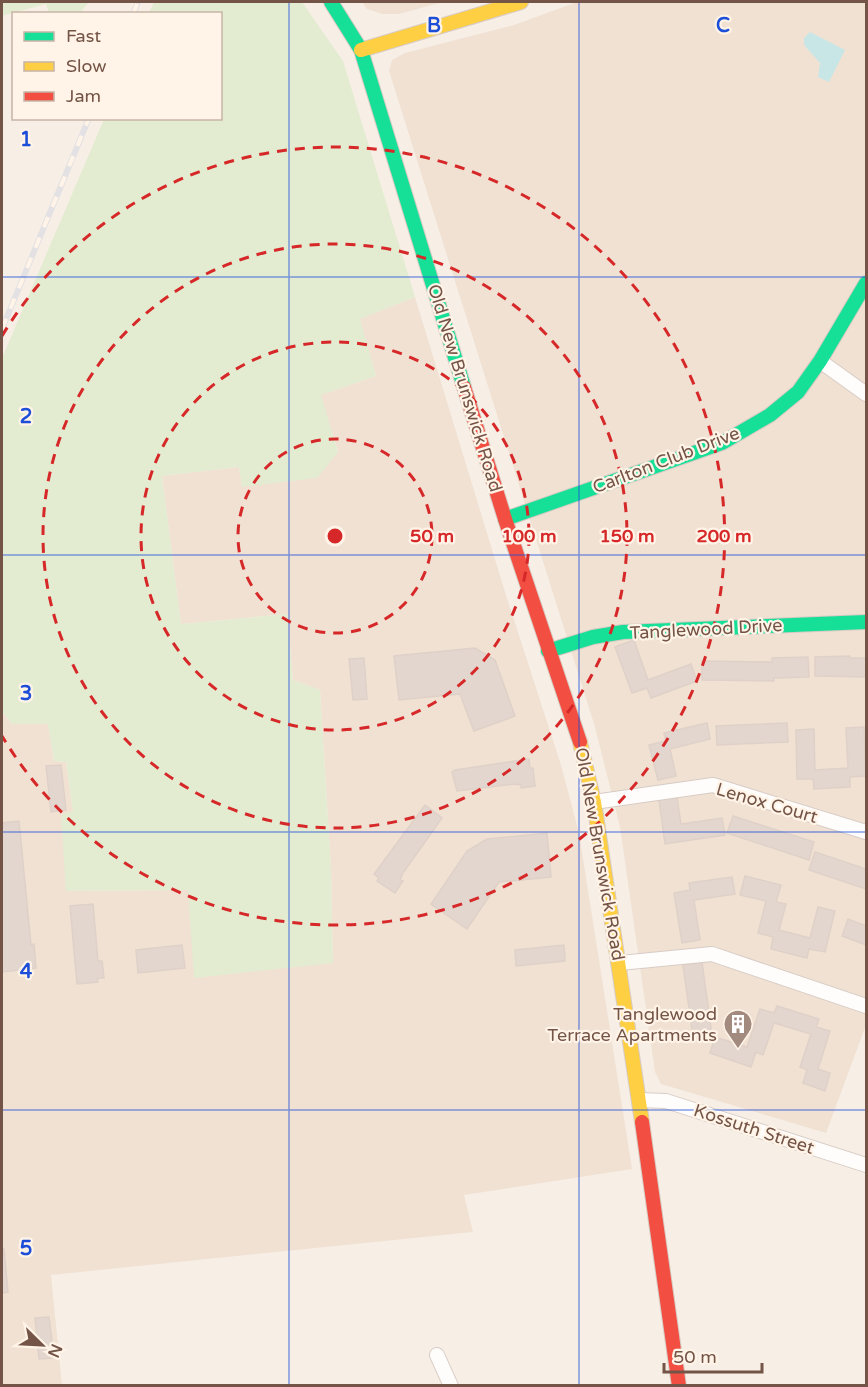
<svg xmlns="http://www.w3.org/2000/svg" width="868" height="1387" font-family="'Varela Round',sans-serif">
	<style>
		.residential { fill: #f0e1d3 }
		.green { fill: #e3ecd1 }
		.water { fill: #c9e6e6 }
		.building { fill: #e3d6ce; stroke: #dfd1c8; stroke-width: 1.5 }
		.lines { fill: none; stroke-linecap: round; stroke-linejoin: round }
		.street-casing { stroke: #d8ccc5; stroke-width: 16 }
		.fast-casing { stroke: #d7cbc3; stroke-width: 16 }
		.slow-casing { stroke: #d7cbc3; stroke-width: 16 }
		.jam-casing { stroke: #d7cbc3; stroke-width: 16 }
		.street { stroke: #fefdfb; stroke-width: 14 }
		.fast { stroke: #16e098; stroke-width: 14 }
		.slow { stroke: #ffcf43; stroke-width: 14 }
		.jam { stroke: #f24e42; stroke-width: 14 }
		.rail-casing { stroke: #e3e1e3; stroke-width: 6 }
		.rail { stroke: #fff4e7; stroke-width: 4; stroke-dasharray: 11; stroke-linecap: butt }
		.grid { fill: none; stroke: #1d4ed8; stroke-width: 1.5; stroke-opacity: 0.55 }
		.ring { fill: none; stroke: #d62828; stroke-width: 3; stroke-dasharray: 10 8 }
		.labels { text-anchor: middle; stroke-width: 4.5; stroke-linejoin: round; paint-order: stroke }
		.street-label { font-size: 18px; fill: #745447; stroke: #fff4e7 }
		.poi-label { font-size: 18px; fill: #745447; stroke: #fff4e7; text-anchor: end }
		.grid-label { font-size: 20px; text-anchor: middle; font-weight: bold; fill: #1d4ed8; stroke: #fff4e7; stroke-width: 4.5; stroke-linejoin: round; paint-order: stroke }
		.centre { fill: #d62828; stroke: #fff4e7; stroke-width: 3 }
		.ring-label { font-size: 18px; text-anchor: middle; font-weight: bold; fill: #d62828; stroke: #fff4e7; stroke-width: 4.5; stroke-linejoin: round; paint-order: stroke }
	</style>
	<rect width="100%" height="100%" fill="#f7efe6"/>
	<g class="residential">
		<path d="M 362,2 L 443,2 L 399,14 L 382,14 L 367,9 Z"/>
		<path d="M 577,2 L 866,2 L 866,1025 L 826,1133 L 661,1084 L 655,1072 L 620,827 L 595,727 L 389,71 L 392,60 L 405,53 L 514,25 Z"/>
		<path d="M 415,297 L 505,592 L 561,765 L 579,833 L 632,1169 L 464,1195 L 473,1232 L 51,1275 L 62,1385 L 2,1385 L 2,711 L 12,724 L 48,724 L 54,761 L 66,762 L 73,811 L 66,891 L 188,890 L 333,963 L 331,869 L 320,690 L 293,680 L 287,614 L 181,624 L 162,476 L 239,467 L 242,486 L 338,451 L 320,395 L 376,376 L 359,319 Z"/>
	</g>
	<g class="green">
		<path d="M 2,2 L 89,2 L 80,13 L 49,13 L 46,4 L 2,16 Z"/>
		<path d="M 154,2 L 302,2 L 343,61 L 415,297 L 360,319 L 376,376 L 321,395 L 338,452 L 317,478 L 242,487 L 239,467 L 162,476 L 181,624 L 287,614 L 293,680 L 320,690 L 331,869 L 333,963 L 194,978 L 188,890 L 66,891 L 61,815 L 73,811 L 66,762 L 54,761 L 48,724 L 12,724 L 2,711 L 2,358 L 104,119 L 220,118 L 220,14 L 149,13 Z"/>
	</g>
	<path class="water" d="M 810,32 L 845,50 L 829,82 L 818,77 L 820,63 L 804,45 L 804,38 Z"/>
	<g class="building">
		<path d="M 634,640 L 648,680 L 691,664 L 697,681 L 651,698 L 647,688 L 632,693 L 615,647 Z"/>
		<path d="M 475,648 L 495,660 L 515,716 L 474,731 L 460,694 L 399,700 L 394,656 Z"/>
		<path d="M 850,656 L 850,658 L 866,658 L 866,677 L 815,676 L 815,657 Z"/>
		<path d="M 808,657 L 809,677 L 774,678 L 774,681 L 702,680 L 702,661 L 772,662 L 772,658 Z"/>
		<path d="M 364,658 L 367,699 L 353,700 L 349,659 Z"/>
		<path d="M 707,723 L 710,739 L 670,749 L 676,776 L 658,780 L 649,745 L 666,741 L 664,733 Z"/>
		<path d="M 787,723 L 788,742 L 717,745 L 716,726 Z"/>
		<path d="M 864,727 L 866,776 L 850,777 L 850,787 L 814,789 L 813,779 L 797,779 L 796,730 L 814,729 L 815,770 L 848,768 L 846,728 Z"/>
		<path d="M 529,759 L 530,768 L 533,768 L 535,786 L 521,788 L 521,785 L 514,784 L 457,791 L 452,772 L 455,770 Z"/>
		<path d="M 61,765 L 66,810 L 51,812 L 46,766 Z"/>
		<path d="M 677,797 L 681,824 L 722,818 L 725,835 L 665,844 L 659,800 Z"/>
		<path d="M 425,805 L 442,818 L 403,873 L 400,880 L 403,881 L 395,893 L 377,881 L 379,878 L 374,874 Z"/>
		<path d="M 733,816 L 814,842 L 809,860 L 727,833 Z"/>
		<path d="M 19,821 L 31,945 L 34,944 L 36,968 L 2,972 L 2,823 Z"/>
		<path d="M 547,833 L 551,877 L 499,882 L 467,929 L 431,904 L 467,851 L 487,839 Z"/>
		<path d="M 815,852 L 866,869 L 866,889 L 809,870 Z"/>
		<path d="M 745,876 L 781,885 L 776,902 L 786,904 L 779,930 L 810,938 L 818,907 L 835,911 L 825,952 L 809,949 L 807,958 L 771,949 L 773,937 L 758,933 L 766,901 L 740,895 Z"/>
		<path d="M 732,877 L 735,894 L 694,900 L 700,940 L 682,943 L 674,893 L 690,890 L 689,883 Z"/>
		<path d="M 93,904 L 98,961 L 102,961 L 104,978 L 97,978 L 98,982 L 77,984 L 70,906 Z"/>
		<path d="M 848,919 L 866,926 L 866,945 L 842,936 Z"/>
		<path d="M 182,945 L 185,968 L 138,973 L 136,950 Z"/>
		<path d="M 564,945 L 565,961 L 516,966 L 515,950 Z"/>
		<path d="M 702,962 L 712,1035 L 693,1037 L 683,965 Z"/>
		<path d="M 777,1006 L 819,1019 L 816,1027 L 830,1031 L 818,1069 L 830,1073 L 825,1091 L 803,1083 L 807,1070 L 800,1067 L 811,1034 L 774,1023 L 763,1055 L 756,1052 L 751,1067 L 710,1053 L 715,1037 L 747,1047 L 760,1009 L 774,1013 Z"/>
		<path d="M 2,1249 L 4,1249 L 8,1292 L 2,1293 Z"/>
		<path d="M 49,1317 L 54,1358 L 39,1359 L 35,1318 Z"/>
	</g>
	<g class="lines">
		<g class="street-casing">
			<g id="street">
				<path d="M 820,361 L 866,394"/>
				<path d="M 594,802 L 713,785 L 866,832"/>
				<path d="M 620,963 L 712,954 L 866,1006"/>
				<path d="M 640,1100 L 666,1101 L 866,1165"/>
				<path d="M 437,1355 L 451,1386"/>
			</g>
		</g>
		<g class="fast-casing">
			<g id="fast">
				<path d="M 331,2 L 361,50 L 464,387"/>
				<path d="M 505,519 L 722,443 L 770,415 L 798,392 L 820,361 L 866,283"/>
				<path d="M 548,651 L 593,637 L 623,632 L 866,622"/>
			</g>
		</g>
		<g class="slow-casing">
			<g id="slow">
				<path d="M 361,50 L 521,2"/>
				<path d="M 580,742 L 594,802 L 642,1122"/>
			</g>
		</g>
		<g class="jam-casing">
			<g id="jam">
				<path d="M 464,387 L 505,519 L 580,742"/>
				<path d="M 642,1122 L 679,1386"/>
			</g>
		</g>
		<use href="#street" class="street"/>
		<use href="#fast" class="fast"/>
		<use href="#slow" class="slow"/>
		<use href="#jam" class="jam"/>
		<g class="rail-casing">
			<g id="rail">
				<path d="M 133,14 L 138,2"/>
				<path d="M 2,329 L 89,118"/>
			</g>
		</g>
		<use href="#rail" class="rail"/>
	</g>
	<path class="grid" d="M 289,2 L 289,1386M 579,2 L 579,1386M 2,277 L 866,277M 2,555 L 866,555M 2,832 L 866,832M 2,1110 L 866,1110"/>
	<g class="ring">
		<circle cx="335" cy="536" r="97"/>
		<circle cx="335" cy="536" r="194"/>
		<circle cx="335" cy="536" r="292"/>
		<path d="M2 336A389 389 0 1 1 2 736"/>
	</g>
	<defs>
		<g id="building-pin" transform="scale(1.5)"><path d="M0 17L-7.5 6A9.5 9.5 0 1 1 7.5 6Z" fill="#a28a7f" stroke="#fff4e7"/><path d="M-4-6H4V6H1V3H-1V6H-4ZM-2.5-4.3h1.7v1.8h-1.7ZM.8-4.3h1.7v1.8H.8ZM-2.5-1h1.7V.8h-1.7ZM.8-1h1.7V.8H.8Z" fill="#fff"/></g>
	</defs>
	<g fill-rule="evenodd">
		<use href="#building-pin" x="738" y="1024"/>
	</g>
	<g class="labels">
		<g class="street-label">
			<text transform="translate(465 388) rotate(73)" y="6">Old New Brunswick Road</text>
			<text transform="translate(666 460) rotate(-21)" y="6">Carlton Club Drive</text>
			<text transform="translate(706 629) rotate(-3)" y="6">Tanglewood Drive</text>
			<text transform="translate(767 803) rotate(16)" y="6">Lenox Court</text>
			<text transform="translate(600 854) rotate(80)" y="6">Old New Brunswick Road</text>
			<text transform="translate(754 1129) rotate(18)" y="6">Kossuth Street</text>
		</g>
		<g class="poi-label">
			<text x="717" y="1020">Tanglewood<tspan x="717" dy="21">Terrace Apartments</tspan></text>
		</g>
	</g>
	<g class="grid-label">
		<text x="434" y="32">B</text>
		<text x="723" y="32">C</text>
		<text x="26" y="146">1</text>
		<text x="26" y="423">2</text>
		<text x="26" y="700">3</text>
		<text x="26" y="978">4</text>
		<text x="26" y="1255">5</text>
	</g>
	<circle cx="335" cy="536" r="9" class="centre"/>
	<g class="ring-label">
		<text x="432" y="542">50 m</text>
		<text x="529" y="542">100 m</text>
		<text x="627" y="542">150 m</text>
		<text x="724" y="542">200 m</text>
	</g>
	<rect width="868" height="1387" fill="none" stroke="#745447" stroke-width="6"/>
	<rect x="12" y="12" width="210" height="108" fill="#fff4e7" stroke="#c7b4a7" stroke-width="1.5"/>
	<rect x="24" y="32" width="30" height="9" fill="#16e098" stroke="#c7b4a7" stroke-width="1.5"/>
	<text x="66" y="42" font-size="18" fill="#745447">Fast</text>
	<rect x="24" y="62" width="30" height="9" fill="#ffcf43" stroke="#c7b4a7" stroke-width="1.5"/>
	<text x="66" y="72" font-size="18" fill="#745447">Slow</text>
	<rect x="24" y="92" width="30" height="9" fill="#f24e42" stroke="#c7b4a7" stroke-width="1.5"/>
	<text x="66" y="102" font-size="18" fill="#745447">Jam</text>
	<g transform="translate(42 1345) rotate(114)" stroke="#fff4e7" stroke-width="4.5" paint-order="stroke">
	<path d="M0-4.5L10 22L0 15L-10 22Z" fill="#745447"/>
	<text y="-9" font-size="16" font-weight="bold" text-anchor="middle" fill="#745447">N</text>
	</g>
	<path d="M664 1363v9h98v-9" fill="none" stroke="#745447" stroke-width="3"/>
	<text x="673" y="1363" font-size="18" fill="#745447" stroke="#fff4e7" stroke-width="4.5" paint-order="stroke">50 m</text>
</svg>
